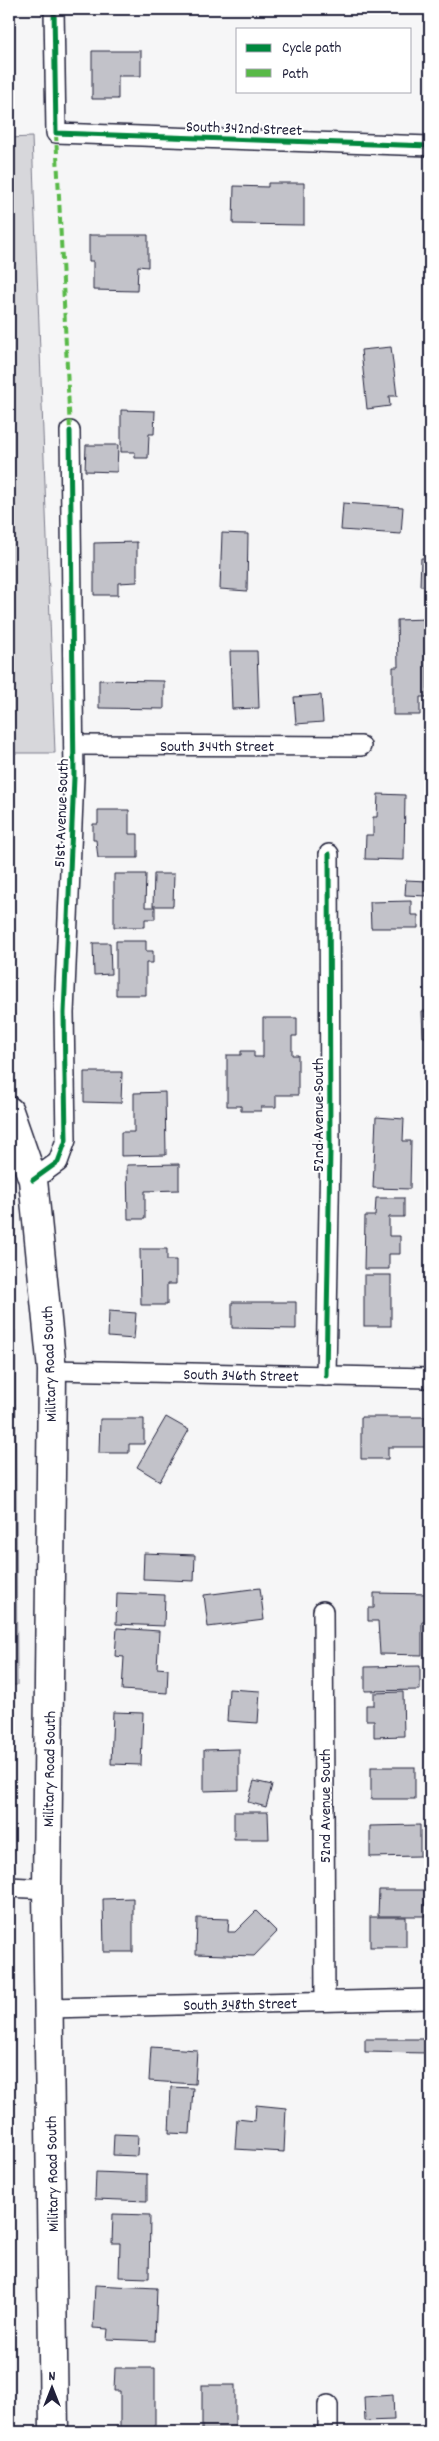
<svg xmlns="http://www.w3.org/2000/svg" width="439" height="2441" font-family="Dekko,sans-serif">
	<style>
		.green { fill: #d7d7db; stroke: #7c7c8b }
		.building { fill: #c2c2c9; stroke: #22223b }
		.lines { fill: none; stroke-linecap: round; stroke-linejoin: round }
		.street-casing { stroke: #22223b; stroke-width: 22 }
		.secondary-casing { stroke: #22223b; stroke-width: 31 }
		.street { stroke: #fff; stroke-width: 19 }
		.secondary { stroke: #fff; stroke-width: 28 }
		.quiet { stroke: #58b947; stroke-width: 4; stroke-dasharray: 8 4; stroke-linecap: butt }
		.cycleway-casing { stroke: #fff; stroke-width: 8 }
		.cycleway { stroke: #00873e; stroke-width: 5 }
		.labels { text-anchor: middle; stroke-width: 4; stroke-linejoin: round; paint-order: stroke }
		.street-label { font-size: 16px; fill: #22223b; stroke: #fff }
	</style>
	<rect width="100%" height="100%" fill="#f6f6f7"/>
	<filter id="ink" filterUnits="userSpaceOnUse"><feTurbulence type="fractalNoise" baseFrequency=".02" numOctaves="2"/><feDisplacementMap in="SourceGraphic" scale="10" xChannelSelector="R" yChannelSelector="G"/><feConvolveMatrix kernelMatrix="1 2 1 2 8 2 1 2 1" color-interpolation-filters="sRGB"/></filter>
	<g filter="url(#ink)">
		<g class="green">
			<path d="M 32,137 L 55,753 L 9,753 L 9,138 Z"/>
			<path d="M 9,1330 L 15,1330 L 17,1685 L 9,1685 Z"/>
		</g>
		<g class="building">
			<rect x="88" y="9" width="31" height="2"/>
			<path d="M 92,51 L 141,51 L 141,76 L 118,76 L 118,99 L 92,99 Z"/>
			<path d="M 268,183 L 304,183 L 304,225 L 233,224 L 234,186 L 268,187 Z"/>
			<path d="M 89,235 L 148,235 L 148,267 L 138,266 L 137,291 L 93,290 L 93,261 L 89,261 Z"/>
			<path d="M 391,347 L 397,396 L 389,396 L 390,406 L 367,409 L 361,350 Z"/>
			<path d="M 121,410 L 155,411 L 154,434 L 149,434 L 148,458 L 135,458 L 135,452 L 121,452 Z"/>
			<path d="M 86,445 L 118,445 L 117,472 L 85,471 Z"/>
			<path d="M 343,503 L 403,507 L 401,534 L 341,530 Z"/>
			<path d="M 222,533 L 248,534 L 247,591 L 220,589 Z"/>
			<path d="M 137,542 L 137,582 L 118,583 L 118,595 L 94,595 L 94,543 Z"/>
			<path d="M 421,558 L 430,558 L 430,586 L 420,586 Z"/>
			<path d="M 427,619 L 428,697 L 420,697 L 420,715 L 393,715 L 393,667 L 398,667 L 397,620 Z"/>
			<path d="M 230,651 L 257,651 L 259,708 L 232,709 Z"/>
			<path d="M 99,680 L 164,681 L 164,709 L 99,708 Z"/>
			<path d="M 321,695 L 323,722 L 296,724 L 294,697 Z"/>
			<path d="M 378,794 L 405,795 L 404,860 L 365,859 L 366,835 L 373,835 L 373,817 L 377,817 Z"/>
			<path d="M 98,810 L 129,810 L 129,834 L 138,834 L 138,858 L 98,858 L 96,840 L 93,840 L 93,824 L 98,824 Z"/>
			<path d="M 114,874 L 146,874 L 145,907 L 155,907 L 155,919 L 145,919 L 145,927 L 114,927 Z"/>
			<path d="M 154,874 L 174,874 L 173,906 L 153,906 Z"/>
			<path d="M 406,880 L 427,881 L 426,896 L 405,895 Z"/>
			<path d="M 411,901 L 411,915 L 418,915 L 418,928 L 371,928 L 370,902 Z"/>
			<path d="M 116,941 L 146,941 L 146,951 L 153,951 L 153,963 L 146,963 L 146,995 L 116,995 Z"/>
			<path d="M 93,943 L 110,943 L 111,974 L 94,975 Z"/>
			<path d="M 422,1011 L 430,1011 L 430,1037 L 423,1037 Z"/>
			<path d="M 263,1018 L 297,1018 L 297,1036 L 292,1036 L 292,1055 L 298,1055 L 298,1095 L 276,1095 L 276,1107 L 261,1107 L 261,1111 L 241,1111 L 241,1106 L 227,1106 L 227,1055 L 241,1055 L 241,1051 L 254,1051 L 254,1057 L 263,1057 Z"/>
			<path d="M 84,1072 L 122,1072 L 121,1103 L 84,1102 Z"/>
			<path d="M 165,1092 L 166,1155 L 121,1156 L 121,1132 L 134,1132 L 134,1093 Z"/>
			<path d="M 376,1117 L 404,1119 L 403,1141 L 411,1141 L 410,1189 L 373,1188 Z"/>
			<path d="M 179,1164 L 179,1190 L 145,1191 L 145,1219 L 128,1219 L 127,1165 Z"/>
			<path d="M 376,1198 L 404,1198 L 404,1217 L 389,1217 L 389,1236 L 400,1236 L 400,1254 L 389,1254 L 389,1269 L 364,1269 L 365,1216 L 375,1216 Z"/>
			<path d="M 140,1249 L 167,1249 L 167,1260 L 176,1260 L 176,1284 L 167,1284 L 167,1305 L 141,1305 Z"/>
			<rect x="364" y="1275" width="27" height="51"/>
			<path d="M 232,1302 L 296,1302 L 296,1329 L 232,1328 Z"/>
			<path d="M 109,1311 L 136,1313 L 134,1339 L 108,1337 Z"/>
			<path d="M 166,1417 L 189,1430 L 160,1481 L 137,1467 Z"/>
			<path d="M 361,1417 L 428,1417 L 428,1447 L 388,1447 L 388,1459 L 361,1459 Z"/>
			<path d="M 100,1419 L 144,1419 L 144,1444 L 129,1444 L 129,1453 L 99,1453 Z"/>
			<path d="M 144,1553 L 195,1555 L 194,1581 L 143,1579 Z"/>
			<path d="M 260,1588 L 264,1620 L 208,1627 L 204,1595 Z"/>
			<path d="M 117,1593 L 165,1595 L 164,1626 L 116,1624 Z"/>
			<path d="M 374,1593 L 430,1594 L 430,1622 L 422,1622 L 422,1655 L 380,1654 L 378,1621 L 368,1621 L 368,1608 L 374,1608 Z"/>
			<path d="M 117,1628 L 159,1631 L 157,1668 L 168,1669 L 167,1693 L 122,1690 L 124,1657 L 115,1656 Z"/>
			<path d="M 420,1666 L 420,1690 L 365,1691 L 365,1667 Z"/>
			<path d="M 229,1689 L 260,1691 L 258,1723 L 227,1721 Z"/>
			<path d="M 403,1692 L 404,1736 L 374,1737 L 374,1720 L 366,1720 L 366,1705 L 374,1705 L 374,1693 Z"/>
			<path d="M 113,1712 L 143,1713 L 141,1765 L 111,1764 Z"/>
			<path d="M 239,1749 L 239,1790 L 204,1791 L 204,1750 Z"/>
			<rect x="371" y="1767" width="44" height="32"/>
			<path d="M 254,1781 L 272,1785 L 266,1807 L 248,1802 Z"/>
			<path d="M 234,1812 L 268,1812 L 269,1839 L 234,1839 Z"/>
			<path d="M 420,1825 L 420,1856 L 370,1857 L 370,1826 Z"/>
			<path d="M 379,1890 L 425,1890 L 425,1916 L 378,1916 Z"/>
			<path d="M 133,1898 L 133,1952 L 104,1952 L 103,1899 Z"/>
			<path d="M 256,1911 L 277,1932 L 254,1956 L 196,1954 L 197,1918 L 229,1919 L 228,1932 L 235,1932 Z"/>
			<rect x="370" y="1917" width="36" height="30"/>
			<path d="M 365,2039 L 429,2039 L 429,2053 L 365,2052 Z"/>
			<path d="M 151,2047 L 197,2050 L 195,2084 L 149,2081 Z"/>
			<path d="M 171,2087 L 193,2088 L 190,2134 L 169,2133 Z"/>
			<path d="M 256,2105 L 286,2108 L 284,2152 L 235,2149 L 237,2119 L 255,2121 Z"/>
			<path d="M 114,2134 L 138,2135 L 137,2156 L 113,2155 Z"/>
			<path d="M 96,2172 L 147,2174 L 147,2201 L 95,2199 Z"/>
			<path d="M 113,2214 L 150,2215 L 149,2278 L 119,2277 L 120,2243 L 112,2243 Z"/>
			<path d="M 95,2285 L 157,2288 L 155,2341 L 107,2339 L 108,2329 L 93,2328 Z"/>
			<path d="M 115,2368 L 155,2368 L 155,2427 L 120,2427 L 120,2391 L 114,2391 Z"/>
			<rect x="202" y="2385" width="33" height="47"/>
			<path d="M 393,2395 L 394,2420 L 365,2421 L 364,2397 Z"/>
		</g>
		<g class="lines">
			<g class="street-casing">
				<g id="street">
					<path d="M 54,9 L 56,133 L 430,146"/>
					<path d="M 74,745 L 361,746"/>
					<path d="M 33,1180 L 58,1162 L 66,1140 L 64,1013 L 74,777 L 70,431"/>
					<path d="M 52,1370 L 430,1378"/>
					<path d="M 326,1376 L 330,1149 L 329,854"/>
					<path d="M 323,1611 L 325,2001"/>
					<path d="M 9,1887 L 47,1889"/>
					<path d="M 49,2008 L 430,1999"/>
					<path d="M 328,2405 L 328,2432"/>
				</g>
			</g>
			<g class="secondary-casing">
				<path id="secondary" d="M 9,1111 L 33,1180 L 52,1370 L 47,1889 L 54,2432"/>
			</g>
			<use href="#street" class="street"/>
			<use href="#secondary" class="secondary"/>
			<path class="quiet" d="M 56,133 L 70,431"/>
			<g class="cycleway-casing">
				<g id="cycleway">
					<path d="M 54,9 L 56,133 L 430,146"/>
					<path d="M 33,1180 L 58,1162 L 66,1140 L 64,1013 L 74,777 L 70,431"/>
					<path d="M 326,1376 L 330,1149 L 329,854"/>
				</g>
			</g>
			<use href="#cycleway" class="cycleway"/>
		</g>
	</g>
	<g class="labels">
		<g class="street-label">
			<text transform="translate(244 127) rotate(2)" y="6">South 342nd Street</text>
			<text x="217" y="751">South 344th Street</text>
			<text transform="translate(60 813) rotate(-88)" y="6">51st Avenue South</text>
			<text transform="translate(317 1115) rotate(-90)" y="6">52nd Avenue South</text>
			<text transform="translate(48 1364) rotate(-92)" y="6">Military Road South</text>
			<text transform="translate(241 1374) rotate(1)" y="6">South 346th Street</text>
			<text transform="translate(48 1769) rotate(-89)" y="6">Military Road South</text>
			<text transform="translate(324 1806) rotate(-90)" y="6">52nd Avenue South</text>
			<text transform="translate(240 2003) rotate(-1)" y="6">South 348th Street</text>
			<text transform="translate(51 2174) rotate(-91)" y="6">Military Road South</text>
		</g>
	</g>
	<rect width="439" height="2441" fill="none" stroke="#fff" stroke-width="30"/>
	<rect x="15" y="15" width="409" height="2411" fill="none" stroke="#22223b" stroke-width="2" filter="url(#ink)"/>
	<rect x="236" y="28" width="175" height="65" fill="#ffffff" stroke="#a7a7b1"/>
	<rect x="246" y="44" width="25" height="8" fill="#00873e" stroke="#a7a7b1"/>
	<text x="282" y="52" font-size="15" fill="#22223b">Cycle path</text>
	<rect x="246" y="69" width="25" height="8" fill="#58b947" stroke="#a7a7b1"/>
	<text x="282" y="78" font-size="15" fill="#22223b">Path</text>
	<g transform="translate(52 2388)" stroke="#ffffff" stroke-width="4" paint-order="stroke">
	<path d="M0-4L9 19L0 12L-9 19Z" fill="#22223b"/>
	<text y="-8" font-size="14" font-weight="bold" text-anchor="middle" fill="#22223b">N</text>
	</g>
</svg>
